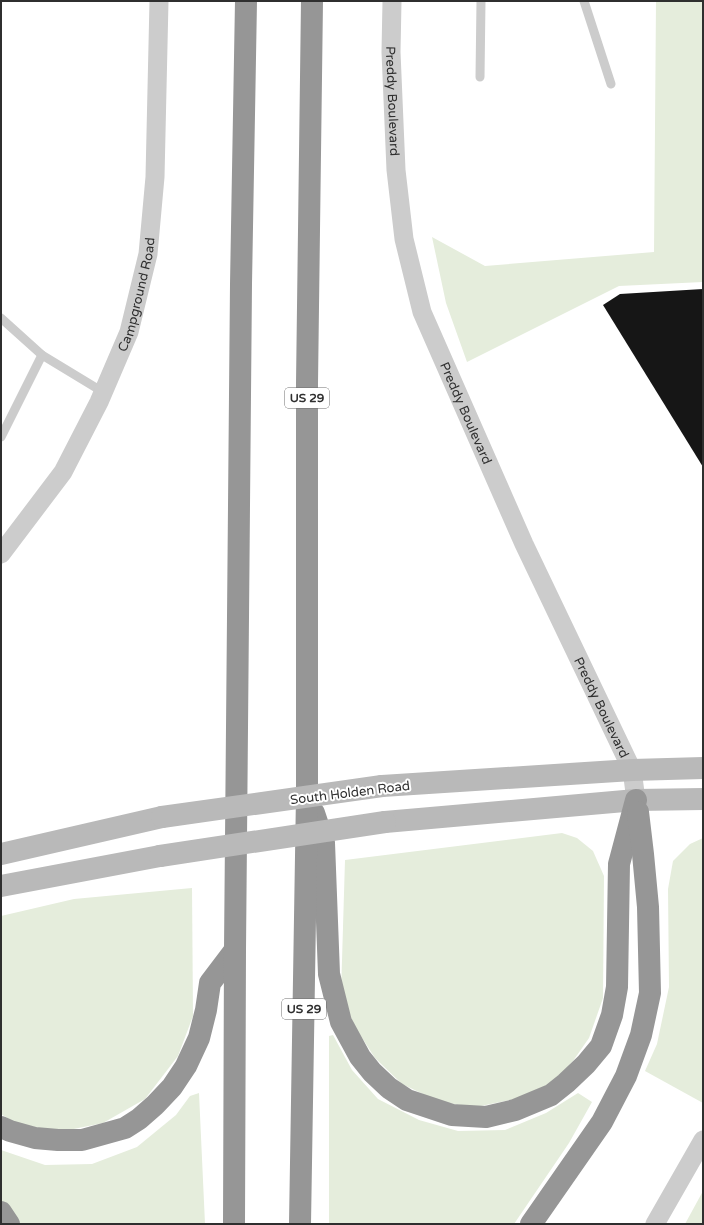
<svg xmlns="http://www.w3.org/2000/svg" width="704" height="1225" font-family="'Varela Round',sans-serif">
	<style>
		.green { fill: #e5eddc }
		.building { fill: #161616 }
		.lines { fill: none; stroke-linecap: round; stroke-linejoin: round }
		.service { stroke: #ccc; stroke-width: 9 }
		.minor { stroke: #ccc; stroke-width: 19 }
		.secondary { stroke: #b9b9b9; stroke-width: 22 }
		.motorway { stroke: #969696; stroke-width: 22 }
		.secondary-bridge { stroke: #b9b9b9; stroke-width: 22 }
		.labels { text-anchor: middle; stroke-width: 4; stroke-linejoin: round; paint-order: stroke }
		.shield { fill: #fff; stroke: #6d6d6d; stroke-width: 1 }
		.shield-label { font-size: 12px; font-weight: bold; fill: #2f2f2f }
		.street-label { font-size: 13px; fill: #2f2f2f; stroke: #fff }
	</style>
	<rect width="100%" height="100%" fill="#fff"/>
	<g class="green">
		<path d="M 656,1 L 703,1 L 703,282 L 619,286 L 467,362 L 446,303 L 432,237 L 485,266 L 654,252 Z"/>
		<path d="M 562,833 L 577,838 L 593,851 L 604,876 L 603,998 L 589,1038 L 573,1061 L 552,1083 L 515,1099 L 476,1107 L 440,1102 L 402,1084 L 375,1058 L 355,1027 L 341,994 L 345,860 Z"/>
		<path d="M 703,838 L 703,1103 L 645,1071 L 657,1044 L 669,987 L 668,889 L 673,861 L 690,844 Z"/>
		<path d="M 192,888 L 193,1016 L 178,1056 L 145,1099 L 103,1123 L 59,1132 L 15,1123 L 1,1114 L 1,916 L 74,899 Z"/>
		<path d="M 333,1035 L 352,1070 L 378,1099 L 419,1120 L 458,1131 L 505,1130 L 546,1113 L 578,1093 L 592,1102 L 569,1143 L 514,1224 L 329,1224 L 329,1036 Z"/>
		<path d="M 199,1093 L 205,1224 L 18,1224 L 1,1200 L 1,1150 L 45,1165 L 92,1164 L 137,1147 L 176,1115 L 190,1096 Z"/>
		<path d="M 703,1191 L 703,1224 L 685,1224 Z"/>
	</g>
	<path class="building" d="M 703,289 L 703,467 L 603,305 L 620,294 Z"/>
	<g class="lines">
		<g class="service">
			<path d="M 584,1 L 611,84"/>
			<path d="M 480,77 L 481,1"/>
			<path d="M 1,318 L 42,355"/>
			<path d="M 1,437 L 42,355 L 103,392"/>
		</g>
		<g class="minor">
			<path id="s1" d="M 392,1 L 391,52 L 396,170 L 404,239 L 422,312 L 524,544 L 632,770 L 636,800"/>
			<path id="s2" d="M 1,554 L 63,472 L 99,402 L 129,332 L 148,254 L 155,177 L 159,1"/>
			<path d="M 655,1224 L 703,1140"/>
		</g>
		<g class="secondary">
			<path d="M 382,786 L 632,770 L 703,768"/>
			<path d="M 385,822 L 636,800 L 703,799"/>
			<path d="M 1,854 L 162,817"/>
			<path d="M 1,886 L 160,856"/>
		</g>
		<g class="motorway">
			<path d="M 314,813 L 324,843 L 329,974 L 341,1022 L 360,1057 L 372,1072 L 389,1088 L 407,1100 L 452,1115 L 486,1117 L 515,1110 L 551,1095 L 566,1083 L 586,1064 L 601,1046 L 612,1015 L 617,987 L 619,864 L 636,800"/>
			<path d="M 1,1127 L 10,1131 L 35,1138 L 58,1140 L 82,1140 L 125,1128 L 139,1119 L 155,1105 L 172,1087 L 186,1066 L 199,1038 L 206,1010 L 210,983 L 235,950"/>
			<path d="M 1,1212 L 9,1224"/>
			<path d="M 234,1224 L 235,950 L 241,284 L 246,1"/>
			<path d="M 300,1224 L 307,795 L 307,383 L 312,1"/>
			<path d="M 531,1224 L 602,1122 L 626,1076 L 641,1035 L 650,993 L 648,907 L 643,854 L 638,812"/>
		</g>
		<g class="secondary-bridge">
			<path d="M 162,817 L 382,786"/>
			<path d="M 160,856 L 385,822"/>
		</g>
	</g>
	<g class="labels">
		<g class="shield">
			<rect x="285" y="388" width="44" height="20" rx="3"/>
			<rect x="282" y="999" width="44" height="20" rx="3"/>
		</g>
		<g class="shield-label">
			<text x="307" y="402">US 29</text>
			<text x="304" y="1013">US 29</text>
		</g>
		<g class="street-label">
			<text dy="5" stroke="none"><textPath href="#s1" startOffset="100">Preddy Boulevard</textPath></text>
			<text dy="5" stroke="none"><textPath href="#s2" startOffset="296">Campground Road</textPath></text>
			<text dy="5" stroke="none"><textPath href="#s1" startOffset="424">Preddy Boulevard</textPath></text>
			<text dy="5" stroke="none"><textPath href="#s1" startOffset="748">Preddy Boulevard</textPath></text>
			<text transform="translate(350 792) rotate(-7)" y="5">South Holden Road</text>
		</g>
	</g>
	<rect width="704" height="1225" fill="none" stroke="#2f2f2f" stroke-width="4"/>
</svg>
